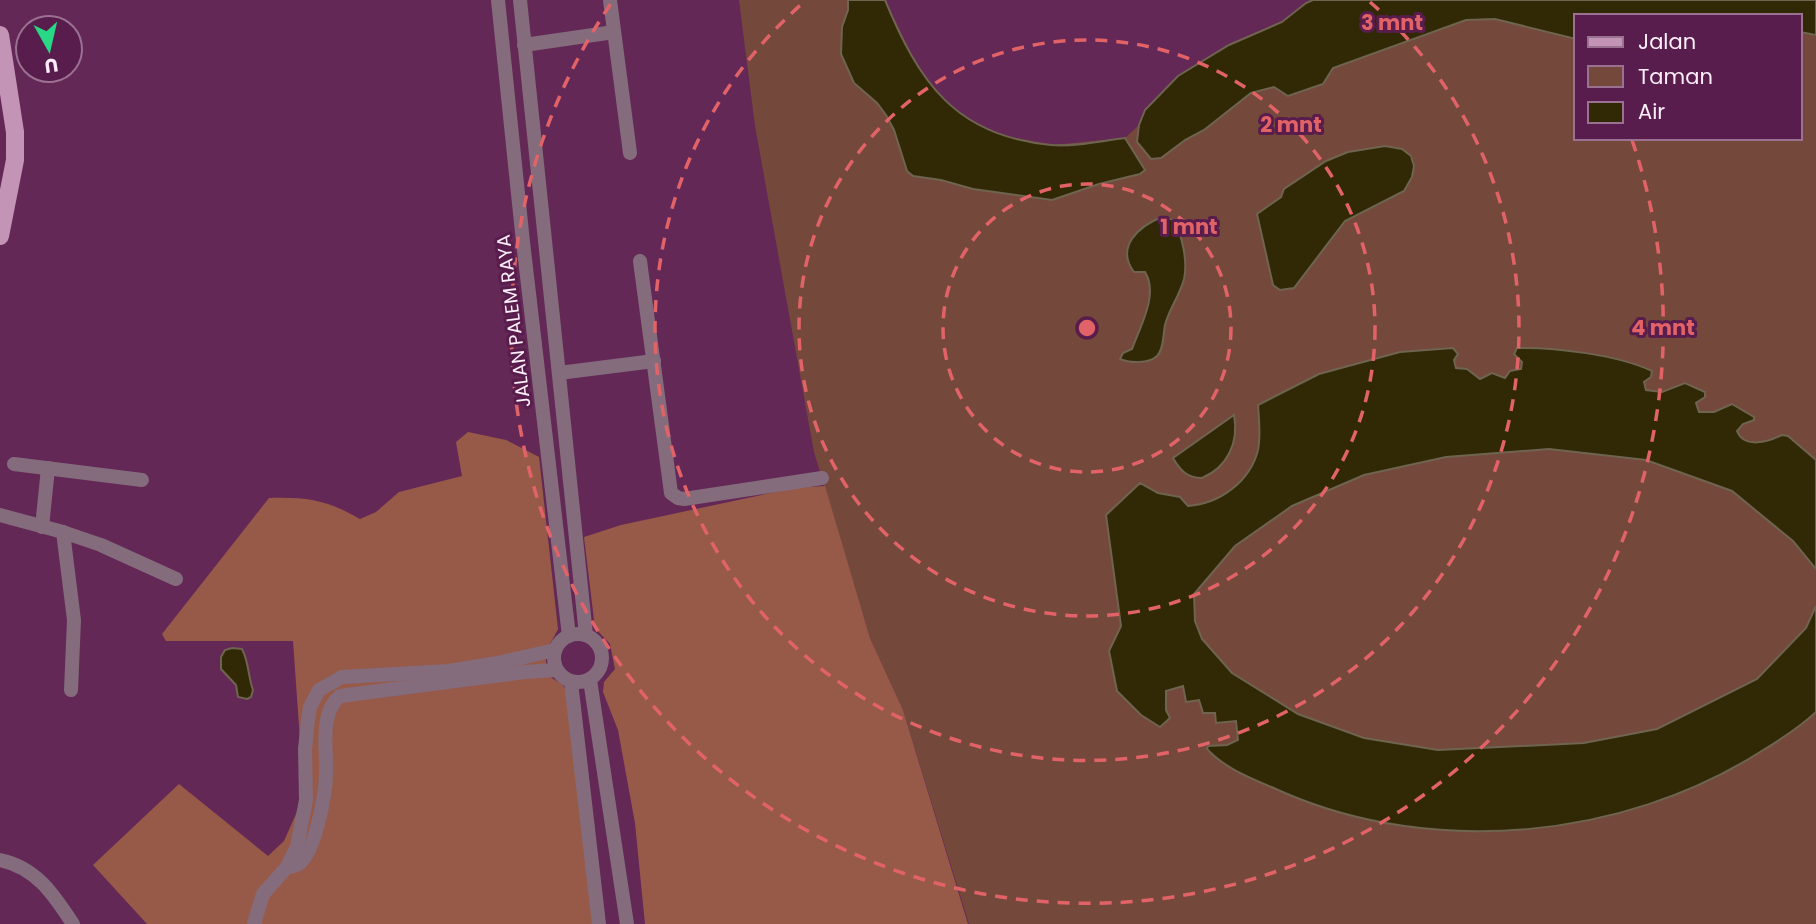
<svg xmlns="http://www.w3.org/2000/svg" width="1816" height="924" font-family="Poppins,sans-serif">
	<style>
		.green { fill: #75483c }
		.forest { fill: #975a49 }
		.water { fill: #312906; stroke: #6e644f; stroke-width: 2 }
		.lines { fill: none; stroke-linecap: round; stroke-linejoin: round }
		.minor { stroke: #846c7d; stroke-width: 14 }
		.major { stroke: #c394b6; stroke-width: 18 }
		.ring { fill: none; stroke: #e26367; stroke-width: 3.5; stroke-dasharray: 12 9 }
		.labels { text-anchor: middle; stroke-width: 6; stroke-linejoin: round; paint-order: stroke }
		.street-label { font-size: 19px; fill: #fdeef9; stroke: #581d4c }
		.centre { fill: #e26367; stroke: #581d4c; stroke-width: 3.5 }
		.ring-label { font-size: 21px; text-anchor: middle; font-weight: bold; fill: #e26367; stroke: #581d4c; stroke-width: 6; stroke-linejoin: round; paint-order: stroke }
	</style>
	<rect width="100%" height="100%" fill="#642857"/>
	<path class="green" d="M 739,0 L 885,0 L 917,66 L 947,104 L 972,122 L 1002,135 L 1053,145 L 1125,138 L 1139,125 L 1137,142 L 1161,158 L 1185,140 L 1204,130 L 1251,93 L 1275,87 L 1288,96 L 1323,84 L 1333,68 L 1466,20 L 1495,19 L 1576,39 L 1576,138 L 1800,138 L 1800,32 L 1816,35 L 1816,924 L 969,924 L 903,710 L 870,638 L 814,452 L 755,126 Z"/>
	<g class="forest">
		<path d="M 468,432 L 506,440 L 539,457 L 558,629 C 547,652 542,649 549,676 L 563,685 L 569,697 L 594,924 L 147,924 L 93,865 L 179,784 L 268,856 L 284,841 L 304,796 L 293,641 L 166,641 L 162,634 L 269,498 C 308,497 327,500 360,519 L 376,512 L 399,492 L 462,476 L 456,442 Z"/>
		<path d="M 825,486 L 870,638 L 903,710 L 968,924 L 645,924 L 635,823 L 618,730 L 603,692 L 604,682 L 615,669 L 610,644 L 595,628 L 584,537 L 621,525 L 794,488 Z"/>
	</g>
	<g class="water">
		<path d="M 848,0 L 885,0 C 919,82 955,136 1051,145 C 1075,147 1101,141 1125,138 L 1145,170 L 1140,174 L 1099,184 L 1052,200 L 973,189 L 941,180 L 913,176 L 907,171 L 894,130 L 886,115 L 877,103 L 854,83 L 841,54 L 842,27 L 848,10 Z"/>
		<path d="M 1313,0 L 1816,0 L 1816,35 L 1800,32 L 1800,16 L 1576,16 L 1576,39 L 1495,19 L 1466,20 L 1333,68 L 1323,84 L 1288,96 L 1274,87 L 1251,93 L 1204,130 L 1185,140 L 1161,158 L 1151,159 L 1137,142 L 1139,125 L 1145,110 L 1178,76 L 1229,45 L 1282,22 L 1306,3 Z"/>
		<path d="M 1385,146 L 1402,149 L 1411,156 L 1414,166 L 1412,177 L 1404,191 L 1345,221 L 1294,288 L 1280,290 L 1273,285 L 1257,214 L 1281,197 L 1284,189 L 1326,161 L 1348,152 Z"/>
		<path d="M 1162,217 L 1174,220 C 1182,236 1188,261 1184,279 C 1180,295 1169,309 1165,325 C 1163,334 1164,349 1157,356 C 1149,364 1129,363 1120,359 L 1123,353 L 1132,349 C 1140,327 1159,294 1145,272 L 1134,272 C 1115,247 1139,226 1162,217 Z"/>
		<path d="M 1453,348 L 1458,354 L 1454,360 L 1456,368 L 1467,369 L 1480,379 L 1492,373 L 1505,378 L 1510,371 L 1521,369 L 1522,362 L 1514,354 L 1517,348 C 1555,347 1618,355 1652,371 L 1651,377 L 1644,382 L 1646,390 L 1662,392 L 1685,383 L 1705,392 L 1705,397 L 1696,403 L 1699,412 L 1714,412 L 1732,404 L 1754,417 L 1754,420 L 1743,424 L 1737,431 C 1744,449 1768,442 1782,435 L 1788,436 L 1816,460 L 1816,569 L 1793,541 L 1732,491 L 1646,460 L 1549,449 L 1446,457 L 1364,475 L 1292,506 L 1235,546 L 1194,594 L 1195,621 L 1202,639 L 1232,673 L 1298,714 L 1364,738 L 1438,750 L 1584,743 L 1657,729 L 1757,679 L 1806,628 L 1816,606 L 1816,712 C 1799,728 1780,740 1760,752 C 1623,839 1434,857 1285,793 C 1259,781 1227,771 1207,749 L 1208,746 L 1227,745 L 1238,740 L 1236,721 L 1216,723 L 1215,713 L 1203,713 L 1199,700 L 1186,702 L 1183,686 L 1166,691 L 1166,710 L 1170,718 L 1160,727 L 1141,715 L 1117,691 L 1109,651 L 1121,626 L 1106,515 L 1140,483 L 1158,493 L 1180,497 L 1188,506 C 1219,504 1250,482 1258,450 C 1261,435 1259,419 1258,405 L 1319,374 L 1400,352 Z"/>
		<path d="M 1234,415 C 1239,442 1228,467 1202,478 C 1187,478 1180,470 1173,458 Z"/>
		<path d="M 232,648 L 242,649 C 249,662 248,677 253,690 L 251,697 L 247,699 L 238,697 L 236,685 L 221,669 L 221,657 L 225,650 Z"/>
	</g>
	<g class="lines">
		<g class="minor">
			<path d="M 498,0 L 523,242 L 569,636"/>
			<path d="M 520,0 L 586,635"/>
			<path d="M 610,0 L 630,153"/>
			<path d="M 524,45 L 614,32"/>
			<path d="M 640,261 L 671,493 L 678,498 L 684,499 L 822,478"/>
			<path d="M 559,373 L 654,361"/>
			<path d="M 14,464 L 142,480"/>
			<path d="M 0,515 L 63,532 L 74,620 L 71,690"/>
			<path d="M 42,527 L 48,468"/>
			<path d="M 63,532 L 101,545 L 176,579"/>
			<circle cx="578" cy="658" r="24"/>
			<path d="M 590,680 L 627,924"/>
			<path d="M 571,682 L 599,924"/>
			<path d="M 0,860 C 36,867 54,895 73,924"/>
			<path d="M 287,867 C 288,867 296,866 297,865 C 315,856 326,792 326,773 C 327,749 319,713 340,696 L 524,672 L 557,670"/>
			<path d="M 254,924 L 263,894 L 287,867 L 297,847 L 306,800 L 305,749 L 308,720 L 310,707 L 319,690 L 342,677 L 449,671 L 498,663 L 555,650"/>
		</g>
		<path class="major" d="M 0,35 L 15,132 L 15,160 L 0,236"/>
	</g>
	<g class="ring">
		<circle cx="1087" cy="328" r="144"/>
		<circle cx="1087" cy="328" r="288"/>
		<path d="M1370 2A432 432 0 1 1 804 2"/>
		<path d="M1632 140A576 576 0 1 1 612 2"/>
	</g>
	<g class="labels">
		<g class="street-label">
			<text transform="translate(513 321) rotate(-97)" y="7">JALAN PALEM RAYA</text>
		</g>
	</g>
	<circle cx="1087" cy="328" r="10" class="centre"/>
	<g class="ring-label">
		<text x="1392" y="30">3 mnt</text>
		<text x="1291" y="132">2 mnt</text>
		<text x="1189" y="234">1 mnt</text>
		<text x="1663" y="335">4 mnt</text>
	</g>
	<rect x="1574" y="14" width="228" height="126" fill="#581d4c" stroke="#9a7191" stroke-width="2"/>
	<rect x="1588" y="37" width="35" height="10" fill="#c394b6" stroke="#9a7191" stroke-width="2"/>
	<text x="1638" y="49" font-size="21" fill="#fdeef9">Jalan</text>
	<rect x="1588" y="66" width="35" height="21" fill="#75483c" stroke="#9a7191" stroke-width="2"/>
	<text x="1638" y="84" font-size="21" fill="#fdeef9">Taman</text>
	<rect x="1588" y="102" width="35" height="21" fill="#312906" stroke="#9a7191" stroke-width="2"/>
	<text x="1638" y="119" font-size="21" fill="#fdeef9">Air</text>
	<g transform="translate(49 49) rotate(172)"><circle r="33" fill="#581d4c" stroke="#9a7191" stroke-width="2"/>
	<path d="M0-5L12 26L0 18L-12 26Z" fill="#28d885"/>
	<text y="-10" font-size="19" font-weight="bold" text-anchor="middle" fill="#fdeef9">U</text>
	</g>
</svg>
